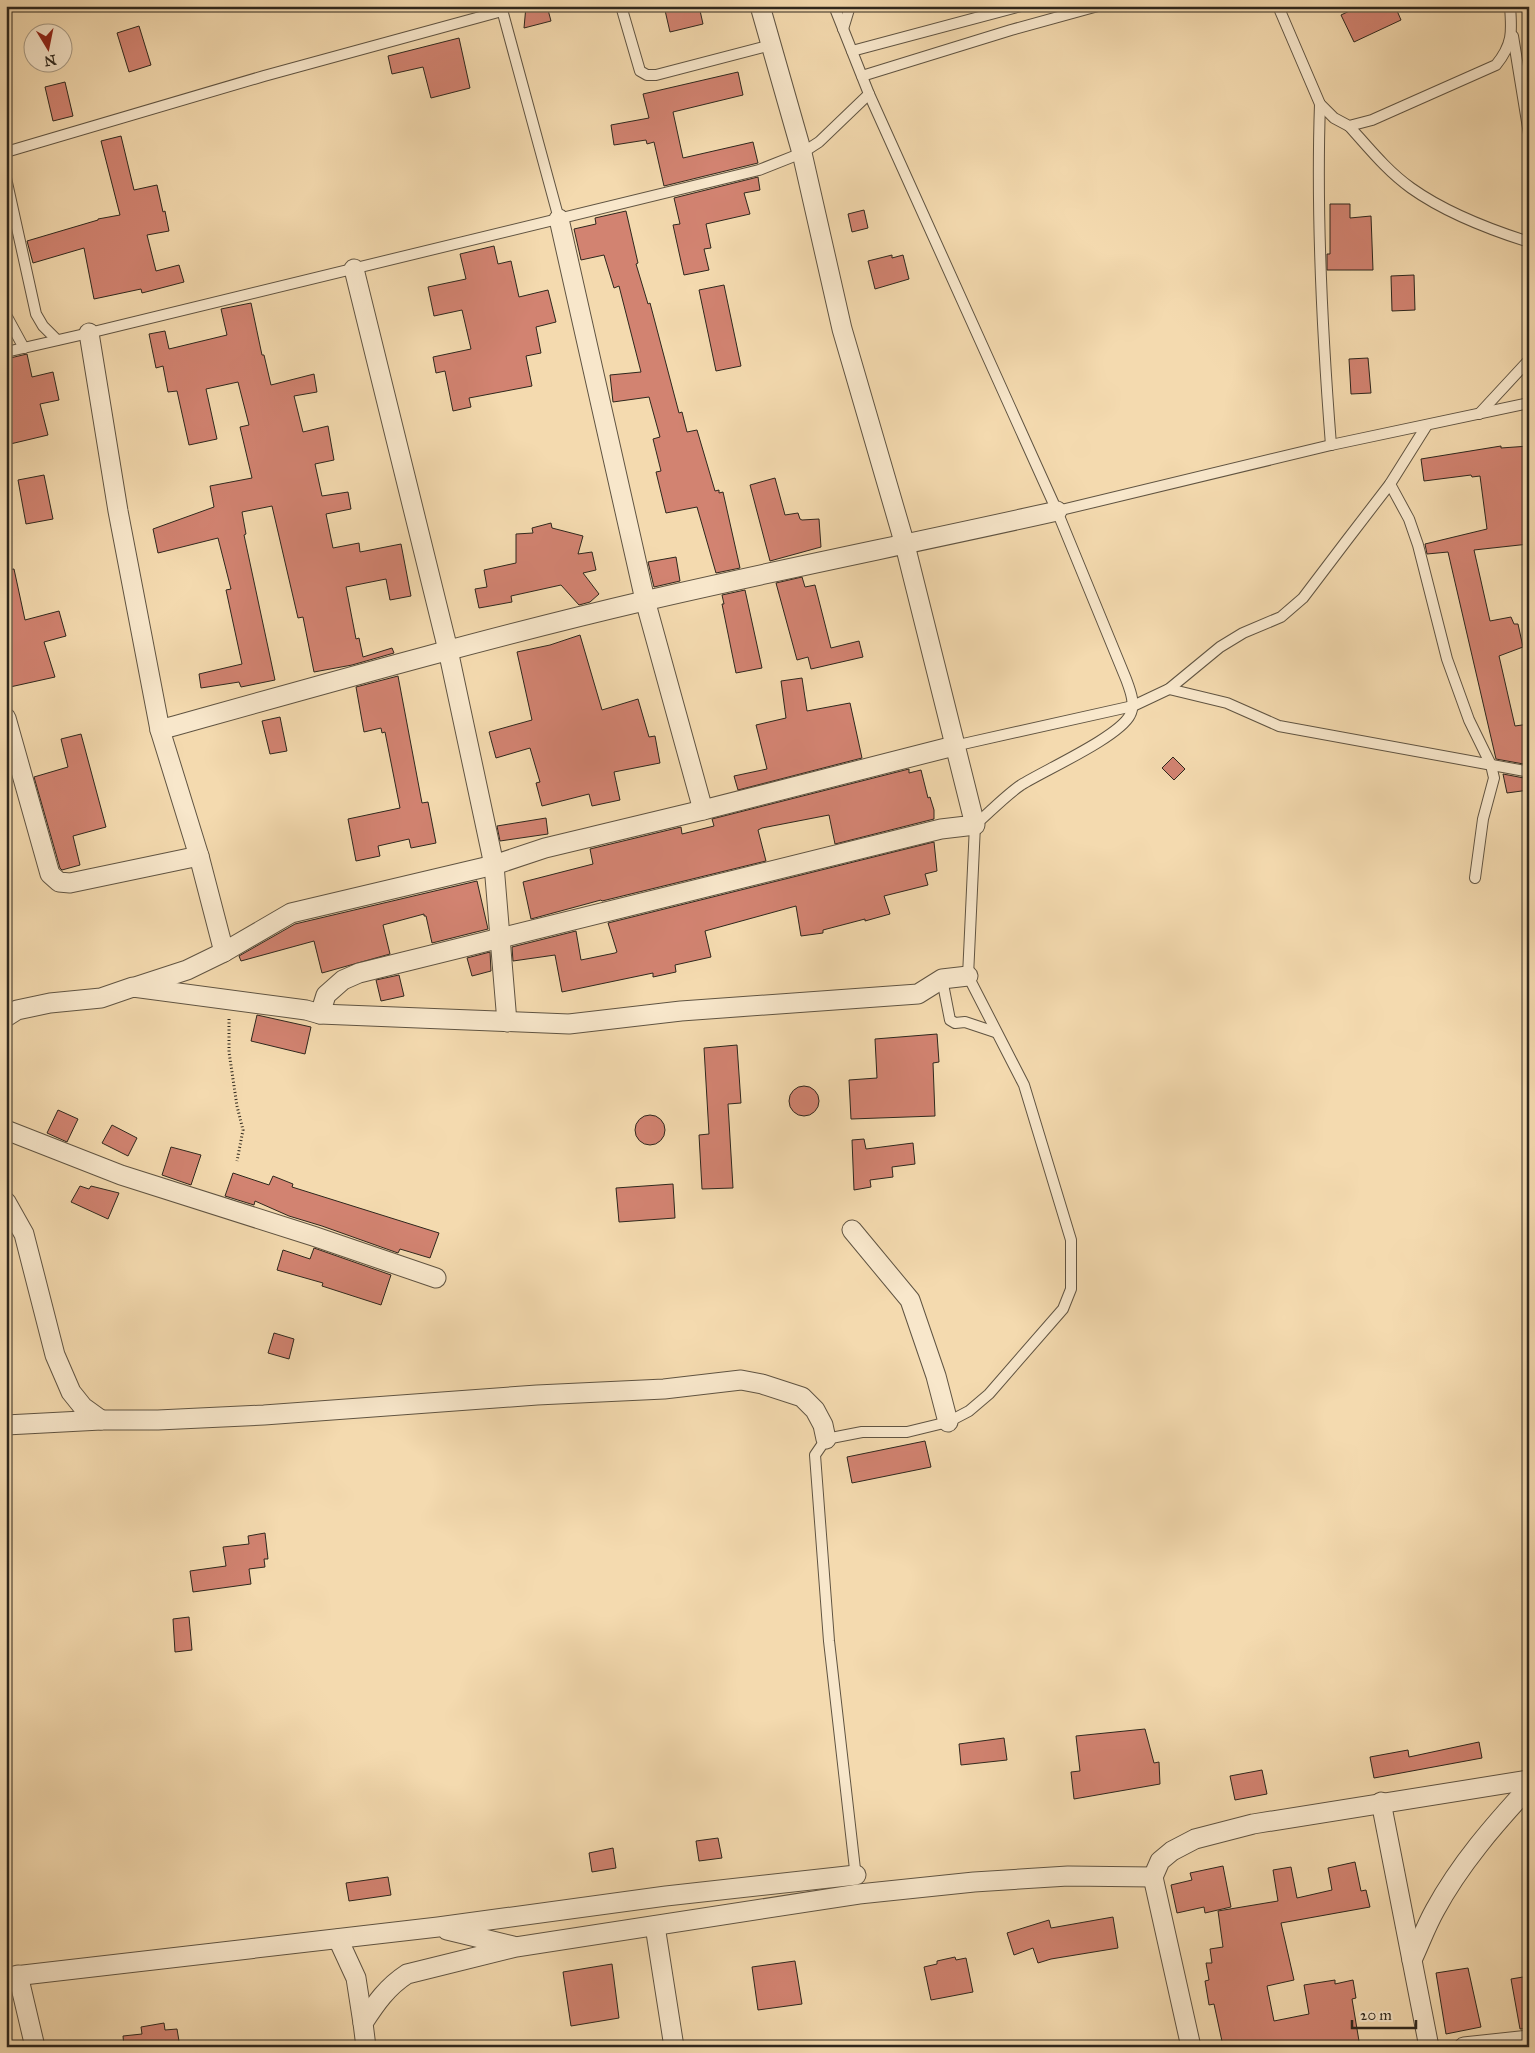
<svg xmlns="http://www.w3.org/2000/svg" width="1535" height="2053" font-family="'IM FELL Great Primer',serif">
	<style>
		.building { fill: #d28371; stroke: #2e271d }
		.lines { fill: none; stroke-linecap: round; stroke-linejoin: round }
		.service-casing { stroke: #605442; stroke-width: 12 }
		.minor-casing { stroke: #605442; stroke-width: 21 }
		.path { stroke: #2e271d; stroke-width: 3; stroke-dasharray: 1 2.5; stroke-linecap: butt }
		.service { stroke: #f8e7cb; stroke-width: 10 }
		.minor { stroke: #f8e7cb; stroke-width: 19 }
	</style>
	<rect width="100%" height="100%" fill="#f4daaf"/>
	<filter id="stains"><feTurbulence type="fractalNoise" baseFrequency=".004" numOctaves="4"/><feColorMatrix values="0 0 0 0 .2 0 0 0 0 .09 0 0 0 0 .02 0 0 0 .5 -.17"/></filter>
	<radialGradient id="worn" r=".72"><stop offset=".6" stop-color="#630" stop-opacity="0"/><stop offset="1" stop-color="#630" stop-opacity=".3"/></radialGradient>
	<g class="building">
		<path d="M 526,6 L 547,6 L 551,21 L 524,28 Z"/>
		<path d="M 664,6 L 699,6 L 703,24 L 670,32 Z"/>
		<path d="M 1360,6 L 1395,6 L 1401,20 L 1354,42 L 1341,15 Z"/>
		<path d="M 139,26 L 151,65 L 129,72 L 117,33 Z"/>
		<path d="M 459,38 L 470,88 L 431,98 L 423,67 L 392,74 L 388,56 Z"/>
		<path d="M 738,72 L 743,95 L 673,112 L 683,158 L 753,142 L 758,163 L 664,186 L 654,142 L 647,144 L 646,140 L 614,145 L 611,125 L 649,118 L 643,94 Z"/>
		<path d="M 65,82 L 73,116 L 53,121 L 45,87 Z"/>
		<path d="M 121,136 L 134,190 L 157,185 L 163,212 L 165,211 L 169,231 L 147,235 L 156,271 L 179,265 L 184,282 L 142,293 L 141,289 L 94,299 L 84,248 L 33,263 L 27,241 L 98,220 L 98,219 L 120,215 L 101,141 Z"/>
		<path d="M 758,177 L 760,190 L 744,193 L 750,214 L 706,224 L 711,248 L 704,249 L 709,270 L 684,275 L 673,225 L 680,224 L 674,198 Z"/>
		<path d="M 1330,204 L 1350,204 L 1350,218 L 1371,216 L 1373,270 L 1327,270 L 1327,254 L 1330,254 Z"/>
		<path d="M 864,210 L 868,228 L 852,232 L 848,214 Z"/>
		<path d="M 626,211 L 638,263 L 636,264 L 648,304 L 650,303 L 679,413 L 682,412 L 687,432 L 697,430 L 715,491 L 719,490 L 719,493 L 723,492 L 740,568 L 716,573 L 697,507 L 666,513 L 656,472 L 661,471 L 653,439 L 660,437 L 649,397 L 613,402 L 610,375 L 641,372 L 619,286 L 614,288 L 604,255 L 581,260 L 574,229 L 596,224 L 595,218 Z"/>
		<path d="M 494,246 L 498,264 L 511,261 L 519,297 L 548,290 L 556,322 L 536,327 L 541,353 L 526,356 L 532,386 L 469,398 L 471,407 L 453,411 L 445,371 L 436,373 L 433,357 L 471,349 L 462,310 L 434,316 L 428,287 L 466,279 L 460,254 Z"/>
		<path d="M 892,255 L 892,258 L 903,255 L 909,279 L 875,289 L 868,261 Z"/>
		<path d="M 1414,275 L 1415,310 L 1392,311 L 1391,276 Z"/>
		<path d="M 724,285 L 741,366 L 716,371 L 699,290 Z"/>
		<path d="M 251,303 L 262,355 L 264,355 L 271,385 L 314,374 L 317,392 L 294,396 L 303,432 L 328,426 L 334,460 L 315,464 L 322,496 L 348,492 L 351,509 L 326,514 L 333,548 L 359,543 L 360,552 L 401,544 L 411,596 L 390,600 L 386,579 L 346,587 L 356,639 L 359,638 L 363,657 L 392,648 L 394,653 L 352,665 L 314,672 L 303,617 L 298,618 L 272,506 L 242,512 L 246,534 L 244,535 L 275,680 L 241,687 L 239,682 L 201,688 L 199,674 L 242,664 L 226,590 L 231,589 L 218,538 L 158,553 L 153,529 L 214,507 L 210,486 L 252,478 L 240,427 L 249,425 L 238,382 L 206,389 L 217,439 L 189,445 L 177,391 L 168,392 L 163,366 L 156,368 L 149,334 L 165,331 L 169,349 L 227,335 L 221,309 Z"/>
		<path d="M 27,354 L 32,377 L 53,372 L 59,400 L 40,404 L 48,435 L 6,445 L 6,359 Z"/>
		<path d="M 1368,358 L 1371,393 L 1351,394 L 1349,359 Z"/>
		<path d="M 1501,446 L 1501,448 L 1529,446 L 1529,544 L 1474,550 L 1490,621 L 1511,617 L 1514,624 L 1518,624 L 1523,647 L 1499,656 L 1515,726 L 1529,724 L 1529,765 L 1496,759 L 1448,552 L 1427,554 L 1425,544 L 1487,529 L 1480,476 L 1472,477 L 1471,475 L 1424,481 L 1421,459 Z"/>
		<path d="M 44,475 L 53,519 L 26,524 L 18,480 Z"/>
		<path d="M 775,478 L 785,515 L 798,513 L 800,519 L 802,520 L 819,519 L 821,547 L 770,561 L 750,485 Z"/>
		<path d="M 551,523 L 552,528 L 583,536 L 578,554 L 592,552 L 596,570 L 583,573 L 599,594 L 590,602 L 579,605 L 561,585 L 511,596 L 512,602 L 479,608 L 475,589 L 487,587 L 484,570 L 516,563 L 516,534 L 533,533 L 532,528 Z"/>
		<path d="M 676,557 L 680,581 L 654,587 L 648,562 Z"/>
		<path d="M 14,569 L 25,620 L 59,611 L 66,636 L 44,642 L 55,677 L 10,687 L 6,669 L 6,570 Z"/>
		<path d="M 802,577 L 805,587 L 815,585 L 831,648 L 859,641 L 863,657 L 811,669 L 808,657 L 797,660 L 776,583 Z"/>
		<path d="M 745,590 L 762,668 L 736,673 L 722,604 L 724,604 L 722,595 Z"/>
		<path d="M 580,635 L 602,710 L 638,699 L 649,737 L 655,736 L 660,763 L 614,772 L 620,800 L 592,806 L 589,794 L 542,806 L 536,783 L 540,782 L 530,748 L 496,758 L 489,732 L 532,720 L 517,652 L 550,645 Z"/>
		<path d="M 398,676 L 422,803 L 428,802 L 436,843 L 411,848 L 409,839 L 378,846 L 380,856 L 356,861 L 348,819 L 400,808 L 385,732 L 382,733 L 381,728 L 364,732 L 356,687 Z"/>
		<path d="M 802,678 L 807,711 L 850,703 L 862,758 L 738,790 L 734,776 L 767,769 L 756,725 L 786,718 L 781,681 Z"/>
		<path d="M 280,717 L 287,751 L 270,754 L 262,721 Z"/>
		<path d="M 81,734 L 106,827 L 73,836 L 80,865 L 62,870 L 60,868 L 34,777 L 68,767 L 61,739 Z"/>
		<path d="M 1173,757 L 1185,769 L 1174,780 L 1162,768 Z"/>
		<path d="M 909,769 L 909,773 L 921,770 L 928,798 L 930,797 L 934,810 L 934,819 L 835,844 L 829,815 L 762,828 L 758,830 L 766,861 L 602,901 L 601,900 L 531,919 L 523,882 L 593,864 L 590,849 L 681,827 L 682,834 L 714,826 L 712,819 Z"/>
		<path d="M 1503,774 L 1524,778 L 1529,777 L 1529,790 L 1507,793 Z"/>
		<path d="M 546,818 L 548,834 L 500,841 L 497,826 Z"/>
		<path d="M 934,842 L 937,871 L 925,874 L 928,885 L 884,896 L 890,914 L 865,921 L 865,919 L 823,930 L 823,933 L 801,936 L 796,906 L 705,931 L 711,957 L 675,965 L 676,972 L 653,977 L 653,973 L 562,992 L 555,955 L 513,961 L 512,947 L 576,931 L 581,960 L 615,953 L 617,952 L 608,923 Z"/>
		<path d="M 477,881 L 488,929 L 432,943 L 426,916 L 424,916 L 424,914 L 383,925 L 390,954 L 322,973 L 314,941 L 241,961 L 239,956 L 295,924 Z"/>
		<path d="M 490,952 L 491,971 L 472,976 L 467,958 Z"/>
		<path d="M 399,975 L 404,996 L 381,1001 L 376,980 Z"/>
		<path d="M 257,1015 L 311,1027 L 305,1054 L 251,1041 Z"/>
		<path d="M 937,1034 L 939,1062 L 933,1063 L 935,1116 L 851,1119 L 849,1080 L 877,1078 L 875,1039 Z"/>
		<path d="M 737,1045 L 741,1103 L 728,1104 L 733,1188 L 702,1189 L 699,1135 L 709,1134 L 704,1048 Z"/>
		<circle cx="804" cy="1101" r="15"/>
		<path d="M 58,1110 L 78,1119 L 67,1142 L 47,1133 Z"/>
		<circle cx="650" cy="1130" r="15"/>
		<path d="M 112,1125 L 137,1138 L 128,1156 L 102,1143 Z"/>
		<path d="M 864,1139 L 866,1149 L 913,1143 L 915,1164 L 892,1167 L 893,1177 L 870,1180 L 871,1187 L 854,1190 L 852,1140 Z"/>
		<path d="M 171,1147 L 201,1155 L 191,1185 L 162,1175 Z"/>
		<path d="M 233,1173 L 269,1185 L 273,1176 L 293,1184 L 292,1187 L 439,1233 L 430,1258 L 400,1249 L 398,1253 L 322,1226 L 289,1216 L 255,1201 L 254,1205 L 225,1196 Z"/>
		<path d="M 673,1184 L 675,1218 L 619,1222 L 616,1188 Z"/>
		<path d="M 80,1186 L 89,1189 L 91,1186 L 119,1193 L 108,1219 L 71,1202 Z"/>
		<path d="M 314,1248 L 391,1275 L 381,1305 L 322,1286 L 323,1283 L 277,1270 L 283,1250 L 310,1259 Z"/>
		<path d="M 274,1333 L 294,1339 L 289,1359 L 268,1353 Z"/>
		<path d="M 925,1441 L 931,1467 L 852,1483 L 847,1457 Z"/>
		<path d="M 265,1533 L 268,1559 L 264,1559 L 265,1567 L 249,1569 L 251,1584 L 193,1592 L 190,1571 L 226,1566 L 223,1547 L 249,1544 L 248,1536 Z"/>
		<path d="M 189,1617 L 192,1650 L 175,1652 L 173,1619 Z"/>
		<path d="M 1145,1729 L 1154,1763 L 1159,1762 L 1160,1784 L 1074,1799 L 1071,1772 L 1080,1771 L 1076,1736 Z"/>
		<path d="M 1004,1738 L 1007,1760 L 961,1765 L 959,1744 Z"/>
		<path d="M 1479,1742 L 1482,1758 L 1374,1778 L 1370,1757 L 1408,1750 L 1409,1757 Z"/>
		<path d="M 1262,1770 L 1267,1794 L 1235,1800 L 1230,1776 Z"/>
		<path d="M 718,1838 L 722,1858 L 699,1861 L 696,1841 Z"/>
		<path d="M 613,1848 L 616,1868 L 592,1872 L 589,1853 Z"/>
		<path d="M 1355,1862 L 1361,1891 L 1366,1890 L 1370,1907 L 1281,1923 L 1294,1980 L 1267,1986 L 1274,2021 L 1309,2014 L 1304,1985 L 1335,1980 L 1335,1984 L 1353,1980 L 1356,1998 L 1352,1999 L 1360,2047 L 1239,2047 L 1238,2043 L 1223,2046 L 1214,2004 L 1209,2005 L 1205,1981 L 1209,1980 L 1206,1963 L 1212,1963 L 1210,1949 L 1223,1947 L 1218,1911 L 1278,1901 L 1273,1870 L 1291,1867 L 1297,1898 L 1332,1890 L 1328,1868 Z"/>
		<path d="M 1223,1866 L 1231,1907 L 1205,1913 L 1204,1907 L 1177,1913 L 1171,1885 L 1192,1880 L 1190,1873 Z"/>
		<path d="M 388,1877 L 391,1895 L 349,1901 L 346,1883 Z"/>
		<path d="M 1113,1917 L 1118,1948 L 1051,1959 L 1038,1963 L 1033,1948 L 1014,1955 L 1007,1933 L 1049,1920 L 1051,1928 Z"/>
		<path d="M 955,1957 L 956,1960 L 966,1958 L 973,1992 L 931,2000 L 924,1967 L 937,1964 L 937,1961 Z"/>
		<path d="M 795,1961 L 802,2004 L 758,2010 L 752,1967 Z"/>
		<path d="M 612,1964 L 619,2018 L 571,2026 L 563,1972 Z"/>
		<path d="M 1468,1968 L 1481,2027 L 1446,2034 L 1436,1973 Z"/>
		<path d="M 1529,1976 L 1529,2028 L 1520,2029 L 1511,1979 Z"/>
		<path d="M 164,2023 L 165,2030 L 177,2029 L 180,2047 L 124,2047 L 123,2036 L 142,2034 L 141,2027 Z"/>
	</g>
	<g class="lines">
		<g class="service-casing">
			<g id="service">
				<path d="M 501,6 L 559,219"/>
				<path d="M 621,6 L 640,71 L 647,75 L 656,75 L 771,45"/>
				<path d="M 834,6 L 869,94 L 1057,511 L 1126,679 C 1130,690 1136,704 1130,715 C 1119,737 1045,770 1021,785 C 1005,796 990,812 975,825 L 968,976 L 1024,1085 L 1071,1240 L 1071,1289 L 1063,1309 L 989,1394 L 969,1411 L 948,1422 L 907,1432 L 862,1432 L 826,1439 L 815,1455 L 829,1641 L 856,1878"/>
				<path d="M 1278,6 L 1320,104 L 1334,118 L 1349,126 L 1372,120 L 1496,65 C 1513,44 1512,32 1510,6"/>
				<path d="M 843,29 L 850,6"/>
				<path d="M 1513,36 L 1529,134"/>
				<path d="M 852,51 L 1021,6"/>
				<path d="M 862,76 L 1011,30 L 1098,6"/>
				<path d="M 1320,104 C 1316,218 1322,331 1331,445"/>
				<path d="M 1349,126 C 1368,147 1387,171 1411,188 C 1446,213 1488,229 1529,242"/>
				<path d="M 6,152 L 264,76 L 502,11"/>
				<path d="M 6,178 L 36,314 L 43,326 L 57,340"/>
				<path d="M 6,315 L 24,348"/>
				<path d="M 6,352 L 89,333 L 759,170 L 802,153 L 819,142 L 869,94"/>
				<path d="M 1479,414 L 1529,360"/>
				<path d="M 1390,484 L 1409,519 L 1418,545 L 1447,659 L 1469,720 L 1491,765 L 1494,778 L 1483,819 L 1475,878"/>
				<path d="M 1057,511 L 1331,445 L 1529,403"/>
				<path d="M 1169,689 L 1227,703 L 1279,726 L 1525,771"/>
				<path d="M 954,746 L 1133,706 L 1169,689 L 1220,647 L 1243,633 L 1281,617 L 1303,598 L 1347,540 L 1390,484 L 1427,425"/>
				<path d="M 942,979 L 950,1020 L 955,1023 L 965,1022 L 995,1032"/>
			</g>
		</g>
		<g class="minor-casing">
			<g id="minor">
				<path d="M 559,219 L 645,600 L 703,810"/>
				<path d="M 354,269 L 448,650 L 494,865 L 507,1022"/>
				<path d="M 89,333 L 118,511 L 160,730 L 199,856 L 224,952"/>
				<path d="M 6,718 L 50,874 L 59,882 L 70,883 L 199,856"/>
				<path d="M 160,730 C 321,685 482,639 644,601 C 781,569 919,542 1057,511"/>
				<path d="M 138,986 L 187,970 L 224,952 L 291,913 L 494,865 L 545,848 L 703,810 L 954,746"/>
				<path d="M 320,1014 L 326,995 L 343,980 L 359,973 L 941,829 L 975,825 L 905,545 L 842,329 L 802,153 L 760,6"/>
				<path d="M 6,1017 L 17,1010 L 50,1003 L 101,998 L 133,987 L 306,1010 L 320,1014 L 569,1024 L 681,1011 L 918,994 L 942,979 L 968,976"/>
				<path d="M 6,1130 L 121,1175 L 313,1236 L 436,1278"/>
				<path d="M 6,1202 L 24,1234 L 55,1355 L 71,1392 L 83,1407 L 101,1420"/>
				<path d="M 852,1230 L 910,1300 L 936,1376 L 948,1422"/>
				<path d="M 6,1425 L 101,1420 L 158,1420 L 264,1415 L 537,1395 L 664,1389 L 741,1380 L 762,1384 L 802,1397 L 815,1410 L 823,1425 L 826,1439"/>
				<path d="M 1381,1802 L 1429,2047"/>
				<path d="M 655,1926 L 674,2047"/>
				<path d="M 447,1930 L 513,1946"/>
				<path d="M 338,1939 L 356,1978 L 363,2023"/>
				<path d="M 1412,1960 C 1420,1943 1426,1926 1435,1910 C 1460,1864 1494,1825 1529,1787"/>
				<path d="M 18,1975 L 35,2047"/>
				<path d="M 6,1977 L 438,1927 L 666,1896 L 856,1875"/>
				<path d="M 366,2047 L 363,2023 C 376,2003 387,1987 407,1974 L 516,1947 L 859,1894 L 974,1882 L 1068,1876 L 1153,1877"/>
				<path d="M 1191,2047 L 1153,1877 L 1160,1861 L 1172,1851 L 1195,1839 L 1253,1824 L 1529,1780"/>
				<path d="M 1464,2047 L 1529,2040"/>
			</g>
		</g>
		<path class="path" d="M 229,1019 L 229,1052 L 237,1106 L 243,1130 L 237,1161"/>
		<use href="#service" class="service"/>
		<use href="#minor" class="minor"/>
	</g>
	<rect width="1535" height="2053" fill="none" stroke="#f4daaf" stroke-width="25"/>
	<rect x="8" y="8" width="1520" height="2038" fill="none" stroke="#2e271d" stroke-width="2.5"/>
	<rect x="12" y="12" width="1510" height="2028" fill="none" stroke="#2e271d"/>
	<g transform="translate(48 48) rotate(170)"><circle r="24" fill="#f8e7cb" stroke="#a79a85"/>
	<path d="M0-4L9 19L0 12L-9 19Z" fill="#8f2418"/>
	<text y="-8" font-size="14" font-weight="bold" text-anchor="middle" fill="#2e271d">N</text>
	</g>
	<path d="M1352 2020v8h64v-8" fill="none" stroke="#2e271d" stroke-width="2.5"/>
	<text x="1360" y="2020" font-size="15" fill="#2e271d" stroke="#f8e7cb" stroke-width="4" paint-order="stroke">20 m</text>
	<rect width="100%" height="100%" filter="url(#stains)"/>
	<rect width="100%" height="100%" fill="url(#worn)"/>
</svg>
